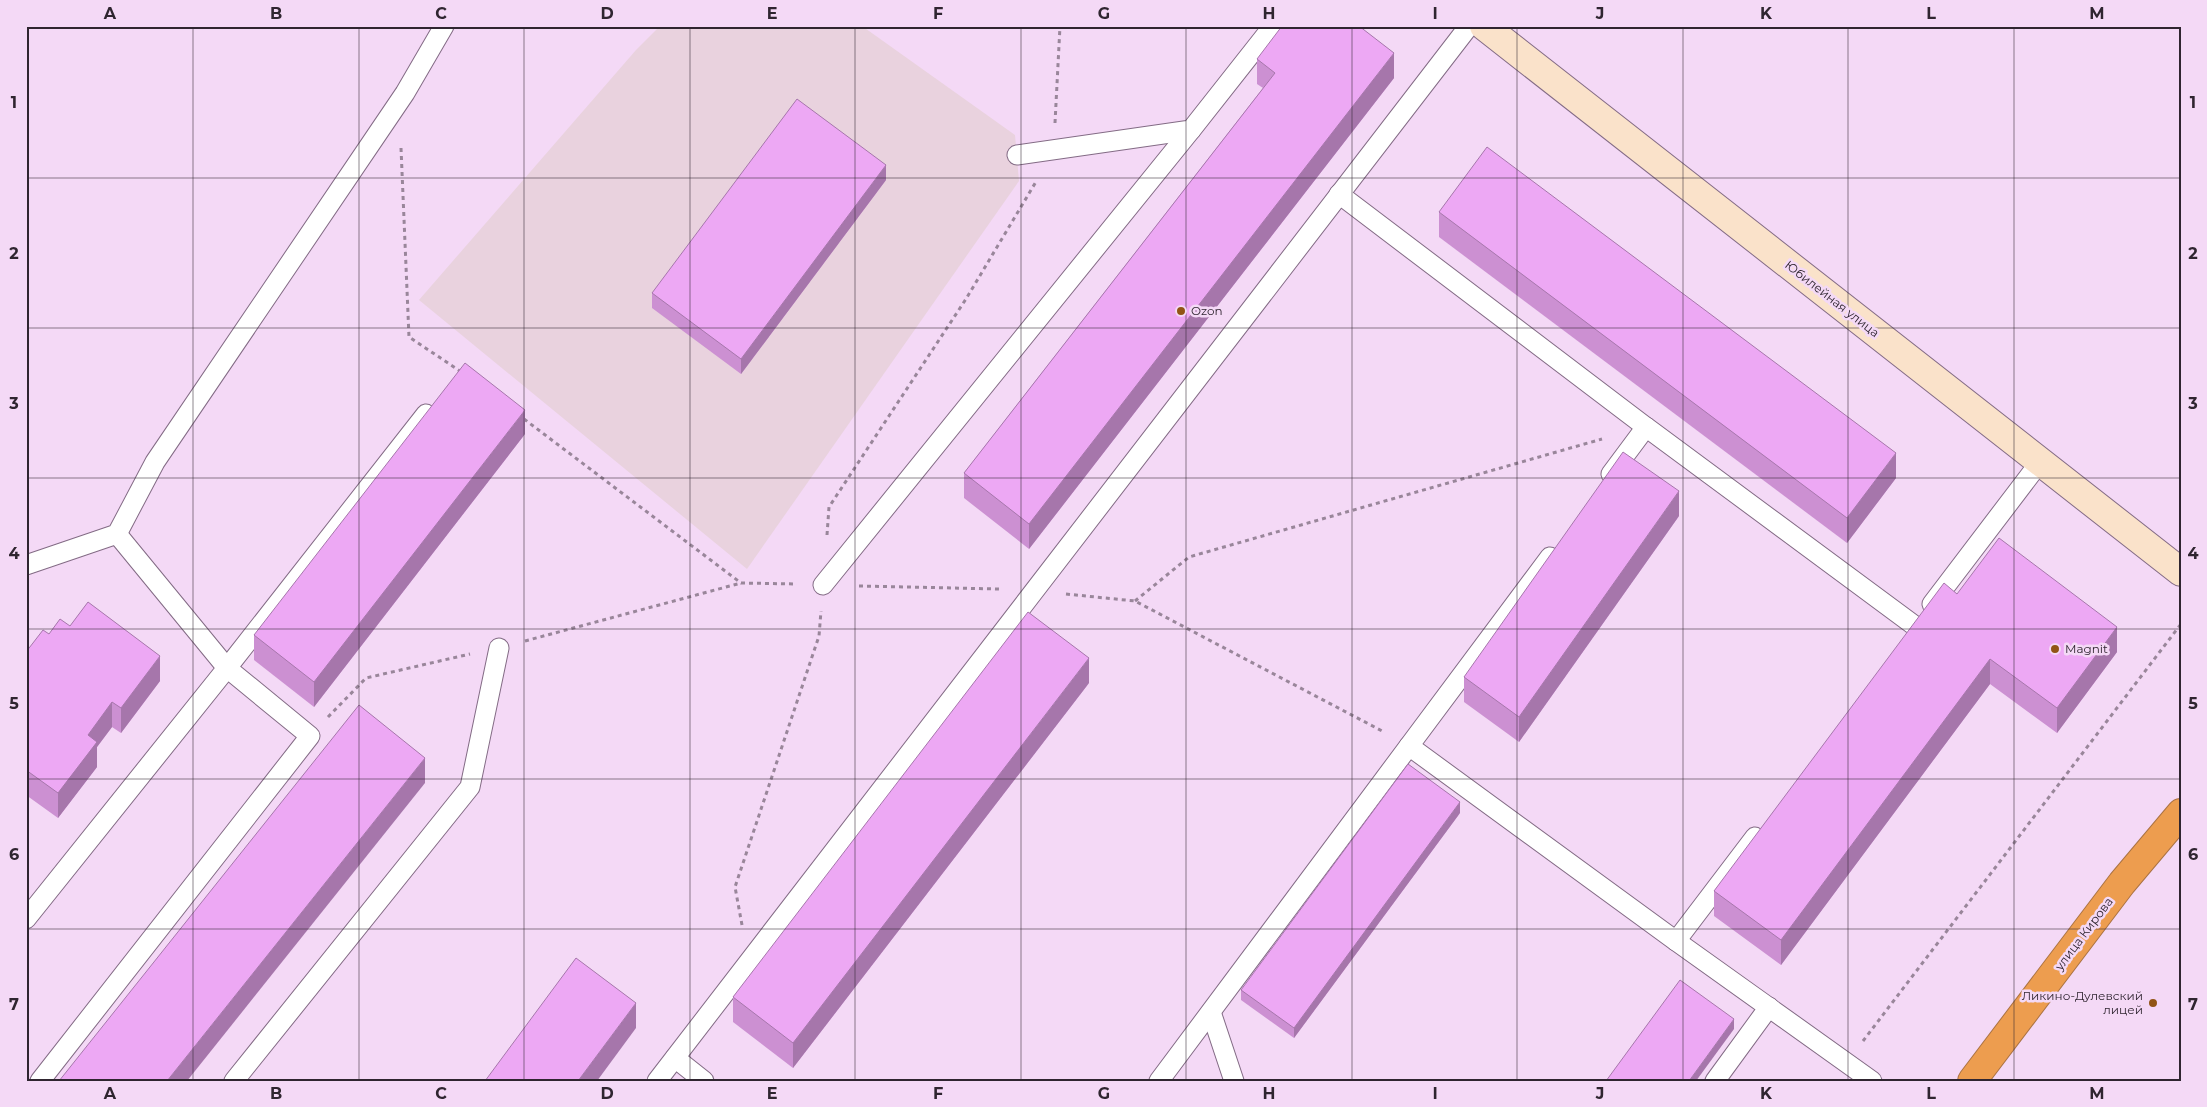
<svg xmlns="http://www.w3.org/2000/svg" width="2207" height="1107" font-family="Montserrat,sans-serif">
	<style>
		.industrial { fill: #e9d2de }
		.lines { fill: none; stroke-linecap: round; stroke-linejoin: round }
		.lane-casing { stroke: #836b85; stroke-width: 21 }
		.secondary-casing { stroke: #836b85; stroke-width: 30 }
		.highway-casing { stroke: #aa7344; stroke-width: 30 }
		.path { stroke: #99869a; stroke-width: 3; stroke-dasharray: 4 4; stroke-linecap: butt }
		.lane { stroke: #fff; stroke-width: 19 }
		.secondary { stroke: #fae2ca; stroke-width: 28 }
		.highway { stroke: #ed9d4f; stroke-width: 28 }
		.wall { fill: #cc90d2 }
		.shaded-wall { fill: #a676ab }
		.building { fill: #eda8f4; stroke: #a676ab }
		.grid { fill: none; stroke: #2f2530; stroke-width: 1; stroke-opacity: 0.55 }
		.poi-dot { fill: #915415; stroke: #f4d9f6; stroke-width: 2 }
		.labels { text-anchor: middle; stroke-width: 5; stroke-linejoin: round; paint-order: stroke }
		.street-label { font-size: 12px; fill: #2f2530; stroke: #f4d9f6 }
		.poi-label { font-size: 12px; fill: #2f2530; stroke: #f4d9f6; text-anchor: start }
		.neatline { fill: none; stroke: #2f2530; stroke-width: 2 }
		.grid-label { font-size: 16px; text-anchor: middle; font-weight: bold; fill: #2f2530 }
	</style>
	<rect width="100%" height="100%" fill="#f4d9f6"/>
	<path class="industrial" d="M 660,26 L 862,26 L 1015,135 L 1019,181 L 747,569 L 419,300 L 636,50 Z"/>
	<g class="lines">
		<g class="lane-casing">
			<g id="lane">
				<path d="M 1017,155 L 1191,130 L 1273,26"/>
				<path d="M 1339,194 L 1646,427"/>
				<path d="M 1611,474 L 1646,427 L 1915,626"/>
				<path d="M 1550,557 L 1409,746 L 1676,941"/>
				<path d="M 26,565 L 117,534 L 155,462 L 405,93 L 444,26"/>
				<path d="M 823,585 L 1191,130"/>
				<path d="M 1932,604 L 2040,462"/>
				<path d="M 1755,837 L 1676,941 L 1872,1081"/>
				<path d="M 26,919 L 227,668 L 117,534"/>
				<path d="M 1211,1012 L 1234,1081"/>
				<path d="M 675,1058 L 704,1081"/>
				<path d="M 40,1081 L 310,736 L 227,668 L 426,414"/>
				<path d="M 234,1081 L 470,787 L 499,648"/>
				<path d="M 657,1081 L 1469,26"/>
				<path d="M 1159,1081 L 1409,746"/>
				<path d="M 1715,1081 L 1769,1007"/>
			</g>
		</g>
		<g class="secondary-casing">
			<path id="secondary" d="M 1484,26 L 2181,572"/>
		</g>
		<g class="highway-casing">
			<path id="highway" d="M 1972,1081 L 2122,883 L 2181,813"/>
		</g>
		<g class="path">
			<path d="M 1055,123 L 1060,26"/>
			<path d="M 401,148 L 409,337 L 463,373"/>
			<path d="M 524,419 L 741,583 L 797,584"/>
			<path d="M 827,535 L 829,507 L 966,299 L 1037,180"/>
			<path d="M 859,586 L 1000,589"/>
			<path d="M 1066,594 L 1135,601 L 1384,732"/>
			<path d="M 1135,601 L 1189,557 L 1602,439"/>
			<path d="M 525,641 L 741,583"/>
			<path d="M 328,717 L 366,678 L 470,654"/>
			<path d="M 742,925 L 735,887 L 819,636 L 821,611"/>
			<path d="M 1863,1041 L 2181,624"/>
		</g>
		<use href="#lane" class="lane"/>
		<use href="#secondary" class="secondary"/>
		<use href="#highway" class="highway"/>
	</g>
	<g class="wall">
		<path d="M 1257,59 L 1394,78 L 1029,549 L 964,498 L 964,473 L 1263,88 L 1257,84 Z"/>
		<path d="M 886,180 L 741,374 L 652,308 L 652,293 Z"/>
		<path d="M 1439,212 L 1896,478 L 1847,543 L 1439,237 Z"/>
		<path d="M 525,434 L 314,707 L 254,660 L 254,635 Z"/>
		<path d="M 1679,516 L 1519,742 L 1464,702 L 1464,677 Z"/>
		<path d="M 1957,594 L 2117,652 L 2057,733 L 1990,684 L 1781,965 L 1714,916 L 1714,891 Z"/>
		<path d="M 70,626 L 160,681 L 121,733 L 112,727 L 97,747 L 97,767 L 58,818 L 26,795 L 26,652 L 49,634 Z"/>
		<path d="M 1089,683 L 793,1068 L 733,1022 L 733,997 Z"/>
		<path d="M 1460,813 L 1294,1038 L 1241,1000 L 1241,990 Z"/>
	</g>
	<g class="shaded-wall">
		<path d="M 1394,53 L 1394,78 L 1029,549 L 1029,524 Z"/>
		<path d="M 886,165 L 886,180 L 741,374 L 741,359 Z"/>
		<path d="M 525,410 L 525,434 L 314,707 L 314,682 Z"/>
		<path d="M 1896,453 L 1896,478 L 1847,543 L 1847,518 Z"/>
		<path d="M 1679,491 L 1679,516 L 1519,742 L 1519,717 Z"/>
		<path d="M 2117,627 L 2117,652 L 2057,733 L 2057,708 Z"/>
		<path d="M 160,656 L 160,681 L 121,733 L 121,708 Z"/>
		<path d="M 1089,658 L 1089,683 L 793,1068 L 793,1043 Z"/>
		<path d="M 1990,659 L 1990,684 L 1781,965 L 1781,940 Z"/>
		<path d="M 112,702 L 112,727 L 97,747 L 97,767 L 58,818 L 58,793 L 88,735 Z"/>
		<path d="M 425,758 L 425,783 L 187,1081 L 167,1081 Z"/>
		<path d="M 1460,802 L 1460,813 L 1294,1038 L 1294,1028 Z"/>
		<path d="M 636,1003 L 636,1028 L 597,1081 L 578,1081 Z"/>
		<path d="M 1734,1019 L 1734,1029 L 1696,1081 L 1689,1081 Z"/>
	</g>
	<g class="building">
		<path d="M 1282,26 L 1359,26 L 1394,53 L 1029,524 L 964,473 L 1275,73 L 1257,59 Z"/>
		<path d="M 797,99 L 886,165 L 741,359 L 652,293 Z"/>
		<path d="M 1487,147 L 1896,453 L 1847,518 L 1439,212 Z"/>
		<path d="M 465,363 L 525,410 L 314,682 L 254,635 Z"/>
		<path d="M 1623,452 L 1679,491 L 1519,717 L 1464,677 Z"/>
		<path d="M 1999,538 L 2117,627 L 2057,708 L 1990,659 L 1781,940 L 1714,891 L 1944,583 L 1957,594 Z"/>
		<path d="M 88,602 L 160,656 L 121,708 L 112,702 L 88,735 L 97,742 L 58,793 L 26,770 L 26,652 L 43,630 L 49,634 L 60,619 L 70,626 Z"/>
		<path d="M 1028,612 L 1089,658 L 793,1043 L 733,997 Z"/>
		<path d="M 359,705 L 425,758 L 167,1081 L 59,1081 Z"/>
		<path d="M 1408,764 L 1460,802 L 1294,1028 L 1241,990 Z"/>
		<path d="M 576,958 L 636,1003 L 578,1081 L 485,1081 Z"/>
		<path d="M 1680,980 L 1734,1019 L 1689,1081 L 1606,1081 Z"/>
	</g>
	<path class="grid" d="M 193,26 L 193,1081M 359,26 L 359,1081M 524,26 L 524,1081M 690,26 L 690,1081M 855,26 L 855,1081M 1021,26 L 1021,1081M 1186,26 L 1186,1081M 1352,26 L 1352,1081M 1517,26 L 1517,1081M 1683,26 L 1683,1081M 1848,26 L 1848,1081M 2014,26 L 2014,1081M 26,178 L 2181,178M 26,328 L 2181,328M 26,478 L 2181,478M 26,629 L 2181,629M 26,779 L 2181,779M 26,929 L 2181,929"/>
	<g class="poi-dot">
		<circle cx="1181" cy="311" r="5"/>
		<circle cx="2055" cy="649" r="5"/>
		<circle cx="2153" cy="1003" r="5"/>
	</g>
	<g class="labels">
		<g class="street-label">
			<text transform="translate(1832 299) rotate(38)" y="4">Юбилейная улица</text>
			<text transform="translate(2084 934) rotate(-53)" y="4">улица Кирова</text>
		</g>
		<g class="poi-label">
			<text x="1191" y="315">Ozon</text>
			<text x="2065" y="653">Magnit</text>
			<text x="2143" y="1000" text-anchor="end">Ликино-Дулевский<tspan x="2143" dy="14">лицей</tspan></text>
		</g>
	</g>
	<rect width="2207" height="1107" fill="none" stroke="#f4d9f6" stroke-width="55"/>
	<rect x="28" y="28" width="2152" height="1052" class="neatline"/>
	<g class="grid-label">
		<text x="110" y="19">A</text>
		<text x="276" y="19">B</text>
		<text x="441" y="19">C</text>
		<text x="607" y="19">D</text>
		<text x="772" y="19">E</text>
		<text x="938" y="19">F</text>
		<text x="1104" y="19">G</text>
		<text x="1269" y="19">H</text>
		<text x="1435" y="19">I</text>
		<text x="1600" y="19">J</text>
		<text x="1766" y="19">K</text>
		<text x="1931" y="19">L</text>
		<text x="2097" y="19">M</text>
		<text x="14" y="108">1</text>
		<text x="2193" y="108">1</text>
		<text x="14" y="259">2</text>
		<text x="2193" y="259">2</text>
		<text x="14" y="409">3</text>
		<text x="2193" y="409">3</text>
		<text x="14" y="559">4</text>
		<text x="2193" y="559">4</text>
		<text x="14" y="709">5</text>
		<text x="2193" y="709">5</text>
		<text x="14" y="860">6</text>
		<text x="2193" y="860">6</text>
		<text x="14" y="1010">7</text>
		<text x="2193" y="1010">7</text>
		<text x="110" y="1099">A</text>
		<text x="276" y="1099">B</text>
		<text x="441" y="1099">C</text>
		<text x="607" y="1099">D</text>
		<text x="772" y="1099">E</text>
		<text x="938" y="1099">F</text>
		<text x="1104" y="1099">G</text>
		<text x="1269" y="1099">H</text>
		<text x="1435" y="1099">I</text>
		<text x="1600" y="1099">J</text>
		<text x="1766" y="1099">K</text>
		<text x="1931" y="1099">L</text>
		<text x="2097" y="1099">M</text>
	</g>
</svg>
